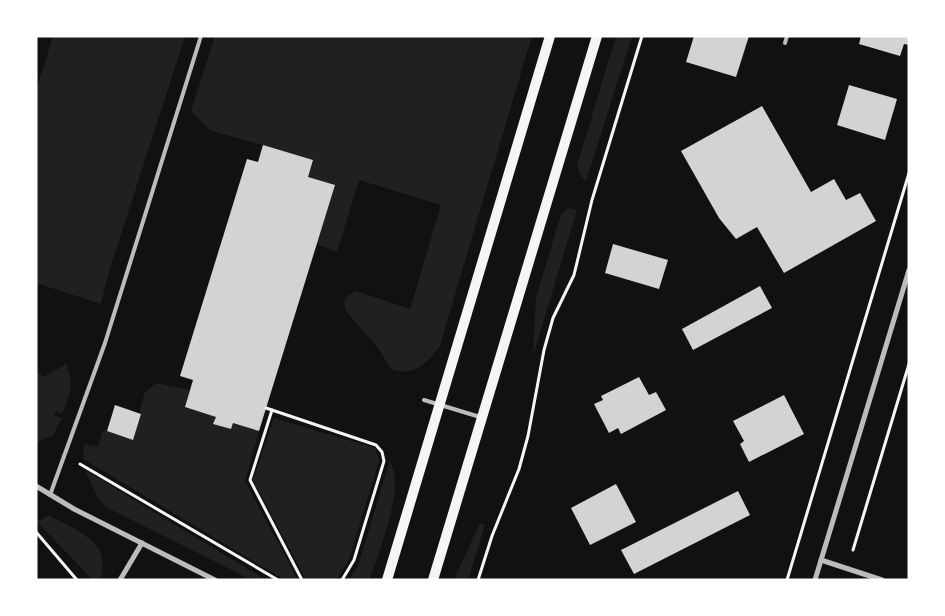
<svg xmlns="http://www.w3.org/2000/svg" width="945" height="616" font-family="'Space Grotesk',sans-serif">
	<style>
		.green { fill: #202020 }
		.building { fill: #d3d3d3 }
		.lines { fill: none; stroke-linecap: round; stroke-linejoin: round }
		.path { stroke: #f5f5f5; stroke-width: 3 }
		.service { stroke: #bcbcbc; stroke-width: 4 }
		.minor { stroke: #bcbcbc; stroke-width: 5 }
		.secondary { stroke: #f5f5f5; stroke-width: 10 }
	</style>
	<rect width="100%" height="100%" fill="#111"/>
	<g class="green">
		<path d="M 53,36 L 185,36 L 108,275 L 101,304 L 36,283 L 36,91 Z"/>
		<path d="M 215,36 L 532,36 L 440,345 C 430,362 411,378 391,369 L 379,349 L 346,311 L 344,303 L 346,297 L 356,291 L 410,309 L 441,205 L 359,180 L 337,252 L 317,244 L 308,177 L 263,145 L 211,131 L 191,111 Z"/>
		<path d="M 616,36 L 632,36 L 586,181 L 581,176 L 577,166 Z"/>
		<path d="M 568,208 L 577,210 L 533,356 L 536,298 L 561,214 Z"/>
		<path d="M 66,364 C 74,384 71,394 62,414 L 56,411 L 54,416 L 62,418 L 53,435 L 36,443 L 36,371 L 44,377 Z"/>
		<path d="M 156,383 L 190,390 L 185,407 L 216,417 L 213,424 L 231,429 L 233,423 L 259,431 L 245,481 L 298,580 L 285,580 L 83,459 L 84,444 L 98,447 L 103,430 L 133,439 L 141,414 L 140,409 L 145,392 Z"/>
		<path d="M 274,418 L 375,448 L 379,461 L 349,560 L 336,580 L 306,580 L 253,480 Z"/>
		<path d="M 390,460 C 393,469 396,477 395,487 C 395,505 377,563 369,580 L 349,580 L 358,566 Z"/>
		<path d="M 85,470 L 266,580 L 252,580 L 106,507 L 97,496 Z"/>
		<path d="M 49,515 C 75,531 114,541 100,580 L 93,580 L 37,522 Z"/>
		<path d="M 480,523 L 485,525 L 468,580 L 454,580 Z"/>
	</g>
	<g class="building">
		<path d="M 694,36 L 749,36 L 736,77 L 686,62 Z"/>
		<path d="M 861,36 L 909,36 L 909,45 L 904,44 L 900,56 L 859,44 Z"/>
		<path d="M 849,85 L 897,99 L 885,140 L 837,125 Z"/>
		<path d="M 762,106 L 811,192 L 834,179 L 846,200 L 860,193 L 876,221 L 784,273 L 757,227 L 736,239 L 719,218 L 681,151 Z"/>
		<path d="M 263,145 L 313,160 L 308,177 L 335,185 L 259,431 L 233,423 L 231,429 L 213,424 L 216,417 L 185,407 L 193,380 L 180,376 L 247,159 L 258,162 Z"/>
		<path d="M 613,244 L 668,260 L 659,289 L 605,273 Z"/>
		<path d="M 760,286 L 772,308 L 693,350 L 682,329 Z"/>
		<path d="M 639,377 L 649,395 L 656,392 L 666,410 L 621,434 L 618,428 L 609,433 L 594,404 L 603,400 L 601,396 Z"/>
		<path d="M 784,395 L 804,434 L 749,462 L 740,444 L 744,441 L 733,421 Z"/>
		<path d="M 115,405 L 141,414 L 133,440 L 107,431 Z"/>
		<path d="M 616,484 L 636,522 L 590,545 L 571,508 Z"/>
		<path d="M 738,491 L 750,515 L 634,574 L 621,550 Z"/>
	</g>
	<g class="lines">
		<g class="path">
			<path d="M 266,408 L 376,445 L 382,452 L 384,461 L 354,560 L 342,580"/>
			<path d="M 272,410 L 250,480 L 302,580"/>
			<path d="M 80,464 L 278,580"/>
			<path d="M 36,532 L 77,580"/>
			<path d="M 853,550 L 909,364"/>
			<path d="M 478,580 L 492,536 L 519,469 L 528,436 L 544,350 L 553,318 L 574,275 L 592,200 L 642,36"/>
			<path d="M 787,580 L 909,173"/>
		</g>
		<g class="service">
			<path d="M 785,43 L 787,36"/>
			<path d="M 424,400 L 480,417"/>
			<path d="M 50,495 L 105,343 L 201,36"/>
		</g>
		<g class="minor">
			<path d="M 36,486 L 74,509 L 215,580"/>
			<path d="M 821,560 L 882,580"/>
			<path d="M 120,580 L 142,543"/>
			<path d="M 815,580 L 909,270"/>
		</g>
		<g class="secondary">
			<path d="M 387,580 L 550,36"/>
			<path d="M 433,580 L 597,36"/>
		</g>
	</g>
	<rect width="945" height="616" fill="none" stroke="#ffffff" stroke-width="75"/>
</svg>
